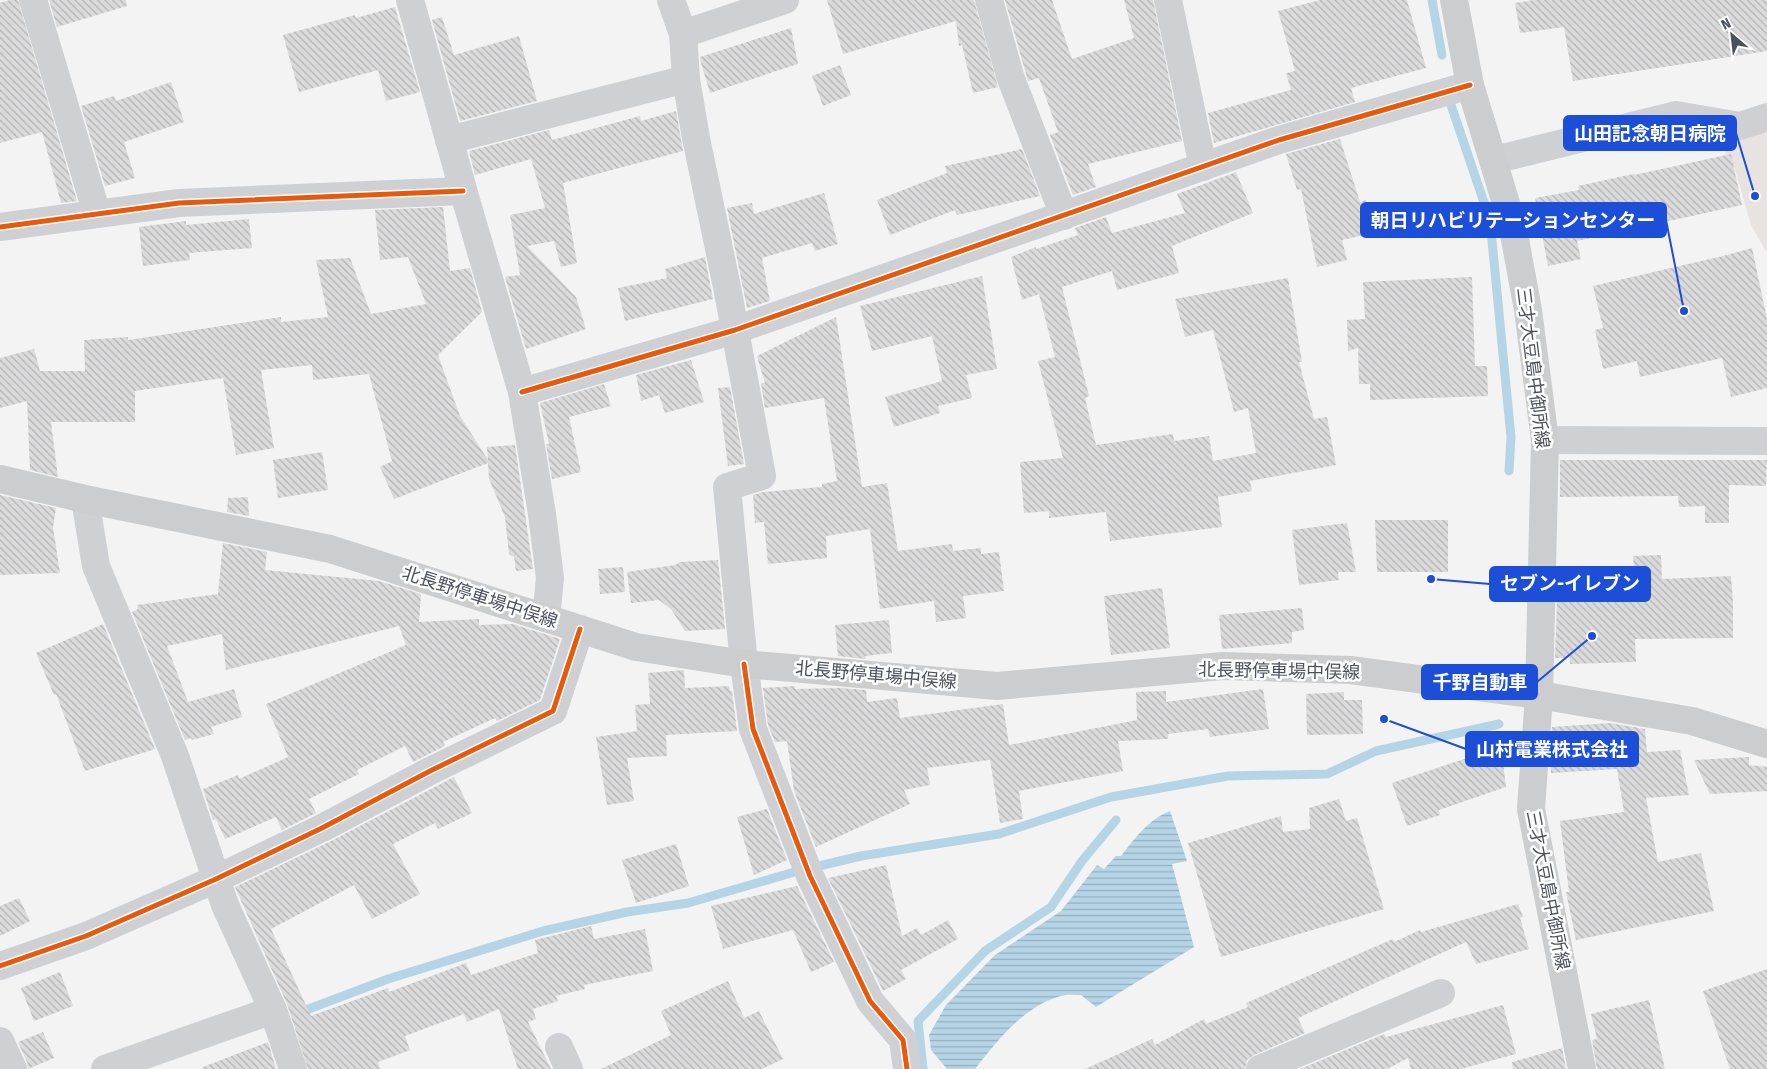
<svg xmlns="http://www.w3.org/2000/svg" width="1767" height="1069" font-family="'Fira Sans Condensed','Noto Sans JP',sans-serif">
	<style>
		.medical { fill: #e8e2e1 }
		.water { fill: url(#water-rules) }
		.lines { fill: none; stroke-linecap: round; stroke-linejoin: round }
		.stream { stroke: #b5d5e7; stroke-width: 9 }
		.building { fill: url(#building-back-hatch) }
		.minor { stroke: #ced0d3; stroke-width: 28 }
		.major { stroke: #cbcdcf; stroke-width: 28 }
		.cycleway-casing { stroke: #fff; stroke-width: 8 }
		.cycleway { stroke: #e8590c; stroke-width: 5 }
		.labels { text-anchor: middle; stroke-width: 5; stroke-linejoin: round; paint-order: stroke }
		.street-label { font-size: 18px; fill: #4c525d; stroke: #fff }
		.leader { fill: none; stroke: #1d4ed8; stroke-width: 2 }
		.callout-dot { fill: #1d4ed8; stroke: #fff; stroke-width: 2 }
		.callout { fill: #1d4ed8; stroke: #1d4ed8; stroke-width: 2 }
		.callout-label { font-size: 19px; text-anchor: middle; font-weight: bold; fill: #fff }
	</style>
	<defs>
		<pattern id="water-rules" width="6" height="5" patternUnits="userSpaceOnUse" patternTransform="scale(1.25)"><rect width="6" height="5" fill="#b5d5e7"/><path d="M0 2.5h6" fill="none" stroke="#95afbe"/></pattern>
		<pattern id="building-back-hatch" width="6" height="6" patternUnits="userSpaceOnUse" patternTransform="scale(1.25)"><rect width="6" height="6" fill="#dbdbdc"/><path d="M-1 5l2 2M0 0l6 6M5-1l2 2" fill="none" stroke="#b4b4b6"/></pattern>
	</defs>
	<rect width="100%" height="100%" fill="#f3f3f3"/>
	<path class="medical" d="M 1767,126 L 1767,253 L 1751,225 L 1734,166 L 1719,142 Z"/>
	<path class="water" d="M 1170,811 L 1187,861 L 1172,864 L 1194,947 L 1096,1007 L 1081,995 C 1074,995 1067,994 1061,996 C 1024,1006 998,1040 975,1069 L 947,1069 L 931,1050 L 929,1035 L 946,1005 L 995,955 L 1061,911 L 1097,865 L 1104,869 L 1116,856 L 1121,856 C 1136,837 1148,820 1170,811 Z"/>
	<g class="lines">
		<g class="stream">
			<path d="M 1432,0 L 1442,55"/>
			<path d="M 1451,105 L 1490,220 L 1511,437 L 1509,471"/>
			<path d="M 298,1013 L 388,979 L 543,931 L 627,912 L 688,903 L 798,871 L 861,856 L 999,834 L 1111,797 L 1228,776 L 1327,774 L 1376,751 L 1499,724"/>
			<path d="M 923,1068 L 918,1021 L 985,951 L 1051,907 L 1082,861 L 1116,820"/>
		</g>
	</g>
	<g class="building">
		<path d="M 10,0 L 18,0 L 77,201 L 61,203 L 42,132 L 0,143 L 0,3 Z"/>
		<path d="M 49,0 L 126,0 L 127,6 L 57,27 Z"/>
		<path d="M 827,0 L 974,0 L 998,87 L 973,93 L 962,45 L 959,46 L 956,21 L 843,54 Z"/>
		<path d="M 1005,0 L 1052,0 L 1072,59 L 1134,38 L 1124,0 L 1153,0 L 1182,141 L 1088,164 L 1096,187 L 1073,195 L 1050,135 L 1058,132 L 1039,78 L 1028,81 Z"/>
		<path d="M 1320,0 L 1407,0 L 1426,68 L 1351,88 L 1355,102 L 1214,143 L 1208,113 L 1291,90 L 1286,73 L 1295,71 L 1278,11 Z"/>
		<path d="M 1534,0 L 1767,0 L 1767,51 L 1573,81 L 1564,27 L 1520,33 L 1515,3 Z"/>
		<path d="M 395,7 L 420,92 L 386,101 L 378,70 L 299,92 L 283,35 L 355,15 L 356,18 Z"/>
		<path d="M 442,17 L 454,55 L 519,36 L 537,101 L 460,121 L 432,20 Z"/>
		<path d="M 791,28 L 798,64 L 710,93 L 701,63 L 700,57 Z"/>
		<path d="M 840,65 L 851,95 L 823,106 L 812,76 Z"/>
		<path d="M 171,82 L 184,122 L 124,142 L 135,178 L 105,186 L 81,106 L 114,96 L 116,101 Z"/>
		<path d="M 676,111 L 683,151 L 563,183 L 577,263 L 561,267 L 554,241 L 527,246 L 576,297 L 586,329 L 526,349 L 505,277 L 520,275 L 510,215 L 545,208 L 531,159 L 475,175 L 469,151 L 549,130 L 552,140 L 640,116 L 641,121 Z"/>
		<path d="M 1340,139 L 1360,202 L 1366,200 L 1373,233 L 1342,240 L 1347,260 L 1317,267 L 1301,189 L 1297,190 L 1286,154 Z"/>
		<path d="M 1022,149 L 1040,196 L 957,215 L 955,210 L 890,235 L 877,200 L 947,173 L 945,166 Z"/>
		<path d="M 1731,154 L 1742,205 L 1577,241 L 1581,259 L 1548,266 L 1535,198 L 1579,190 L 1578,186 L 1633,174 L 1634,175 Z"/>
		<path d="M 1236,172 L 1253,213 L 1172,246 L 1179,273 L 1117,290 L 1112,271 L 1062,287 L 1089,396 L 1085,398 L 1096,445 L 1173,434 L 1174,441 L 1209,436 L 1213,461 L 1256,453 L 1248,408 L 1234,412 L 1213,330 L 1185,337 L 1175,299 L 1288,278 L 1302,362 L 1299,362 L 1314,419 L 1327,417 L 1336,465 L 1250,481 L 1252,491 L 1218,497 L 1222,527 L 1110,541 L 1106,512 L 1049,518 L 1049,511 L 1024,513 L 1020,462 L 1063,458 L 1038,361 L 1055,357 L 1039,294 L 1022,300 L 1011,257 L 1036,247 L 1036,249 L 1078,235 L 1075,228 L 1106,217 L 1112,233 L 1185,213 L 1177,194 Z"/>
		<path d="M 824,193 L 838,244 L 815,251 L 812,243 L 762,258 L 770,301 L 747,308 L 727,208 L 752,203 L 754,214 Z"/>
		<path d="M 443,207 L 450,271 L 470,268 L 482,312 L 438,355 L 460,416 L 488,460 L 487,447 L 515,445 L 533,569 L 516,571 L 514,557 L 509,554 L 505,517 L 489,479 L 488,463 L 394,499 L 380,467 L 392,461 L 369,374 L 313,380 L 312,365 L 261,370 L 274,448 L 236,455 L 223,378 L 135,391 L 135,422 L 51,422 L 58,477 L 30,470 L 27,401 L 0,408 L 0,358 L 34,349 L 40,371 L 85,371 L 84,340 L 128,337 L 128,340 L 281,317 L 281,322 L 328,317 L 316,260 L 350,258 L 371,314 L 426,304 L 408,257 L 380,260 L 375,210 Z"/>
		<path d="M 249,219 L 252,248 L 189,253 L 190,260 L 143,266 L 139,227 L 186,221 L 186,225 Z"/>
		<path d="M 1752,248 L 1767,319 L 1767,388 L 1731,397 L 1722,358 L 1640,377 L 1637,361 L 1603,369 L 1595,330 L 1603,328 L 1593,286 L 1723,256 Z"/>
		<path d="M 705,257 L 713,299 L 625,321 L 618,288 L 667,278 L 665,269 Z"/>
		<path d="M 982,276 L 997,369 L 966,375 L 972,398 L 938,406 L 940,413 L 894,427 L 885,397 L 942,381 L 932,336 L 872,351 L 860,306 Z"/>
		<path d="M 1472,277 L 1475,366 L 1487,366 L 1488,396 L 1370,400 L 1370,384 L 1359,384 L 1358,348 L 1348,351 L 1347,320 L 1365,319 L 1363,282 Z"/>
		<path d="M 836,317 L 862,487 L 887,483 L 898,551 L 952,544 L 953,551 L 981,548 L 981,554 L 999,552 L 1004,591 L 963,596 L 966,618 L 936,622 L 934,601 L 880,609 L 870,529 L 826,536 L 827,558 L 768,564 L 764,522 L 755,523 L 753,495 L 763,492 L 822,487 L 822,484 L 837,481 L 824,398 L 765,408 L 761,383 L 765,383 L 757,356 Z"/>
		<path d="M 691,360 L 704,402 L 665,413 L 659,395 L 641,401 L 636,375 Z"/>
		<path d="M 604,384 L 611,406 L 569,417 L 581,472 L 552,479 L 546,444 L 549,444 L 540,403 Z"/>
		<path d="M 730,387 L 744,464 L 728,466 L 718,388 Z"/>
		<path d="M 322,452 L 328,490 L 278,498 L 273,460 Z"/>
		<path d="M 1560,460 L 1767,460 L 1766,486 L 1729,485 L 1729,523 L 1705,523 L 1705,506 L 1679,507 L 1678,496 L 1560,497 Z"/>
		<path d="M 0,495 L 56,508 L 53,527 L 60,573 L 0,575 Z"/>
		<path d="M 248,497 L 249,516 L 227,512 L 228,498 Z"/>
		<path d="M 1375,520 L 1448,520 L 1448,572 L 1377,572 Z"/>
		<path d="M 1347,523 L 1356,572 L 1338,572 L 1339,580 L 1299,585 L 1292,530 Z"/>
		<path d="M 223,543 L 267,552 L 265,570 L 379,581 L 421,594 L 419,622 L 479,619 L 479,625 L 513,624 L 560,639 L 540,700 L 497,721 L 495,718 L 443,742 L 445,746 L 413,762 L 405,746 L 357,770 L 359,774 L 309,799 L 316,813 L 282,830 L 276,817 L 225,839 L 216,819 L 213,820 L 203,789 L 238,775 L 239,779 L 288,757 L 266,704 L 406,645 L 399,626 L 226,670 L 222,634 L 167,646 L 188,702 L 234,689 L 242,717 L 211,727 L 214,734 L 192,740 L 191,738 L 185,740 L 132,612 L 138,609 L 137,605 L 218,594 Z"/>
		<path d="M 1661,555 L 1662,579 L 1731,576 L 1733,602 L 1733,638 L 1635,639 L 1636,662 L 1570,664 L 1570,658 L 1555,658 L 1557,602 L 1580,601 L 1579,570 L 1634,569 L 1633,556 Z"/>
		<path d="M 718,560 L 725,629 L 685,631 L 671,609 L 659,600 L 631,603 L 627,572 L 675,565 L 680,562 Z"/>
		<path d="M 623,567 L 625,592 L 600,594 L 598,569 Z"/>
		<path d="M 1162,588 L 1170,648 L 1111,655 L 1104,596 Z"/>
		<path d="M 1302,608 L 1304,630 L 1292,632 L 1292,643 L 1222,649 L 1219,615 Z"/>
		<path d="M 889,620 L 892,653 L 865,656 L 866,659 L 838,656 L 835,625 Z"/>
		<path d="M 103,624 L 155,749 L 85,771 L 56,694 L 54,695 L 36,653 Z"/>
		<path d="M 684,670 L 685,688 L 729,686 L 730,691 L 732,691 L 737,731 L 666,735 L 667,756 L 627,758 L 634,801 L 607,805 L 596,737 L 637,731 L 635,705 L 650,704 L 648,673 Z"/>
		<path d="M 795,686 L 795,689 L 839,688 L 866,690 L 867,702 L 897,698 L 900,718 L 1003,704 L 1009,745 L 1137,720 L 1136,692 L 1166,691 L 1166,702 L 1263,689 L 1269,729 L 1210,737 L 1208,729 L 1168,734 L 1168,739 L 1118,741 L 1123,771 L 1019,791 L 1023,819 L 1000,823 L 990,760 L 927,768 L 930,785 L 904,790 L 910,804 L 816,847 L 794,791 L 787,741 L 775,742 L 768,725 L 763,688 Z"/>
		<path d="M 1344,692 L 1344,700 L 1362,700 L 1363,734 L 1307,735 L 1306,694 Z"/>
		<path d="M 1610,723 L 1645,729 L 1647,752 L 1680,750 L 1689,795 L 1646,798 L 1658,862 L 1701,853 L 1714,911 L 1576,940 L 1566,892 L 1569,892 L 1560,821 L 1624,812 L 1617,769 L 1551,773 L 1550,756 L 1552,727 Z"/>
		<path d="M 1502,754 L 1506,787 L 1439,810 L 1440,815 L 1407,826 L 1392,783 L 1476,755 L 1477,758 Z"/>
		<path d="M 1749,757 L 1749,765 L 1767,767 L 1767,791 L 1710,794 L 1694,760 Z"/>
		<path d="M 454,777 L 472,813 L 438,829 L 435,823 L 393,844 L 420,894 L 372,919 L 354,885 L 271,929 L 311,1016 L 388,988 L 389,992 L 466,963 L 471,975 L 538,953 L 535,940 L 591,926 L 594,939 L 645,929 L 653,971 L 584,985 L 585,989 L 556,996 L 558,1001 L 533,1009 L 536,1019 L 528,1022 L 551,1069 L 518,1069 L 499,1009 L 467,1022 L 464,1014 L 405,1036 L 410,1050 L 378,1062 L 380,1069 L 308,1069 L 287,1004 L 235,887 L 329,842 Z"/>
		<path d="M 1339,799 L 1346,821 L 1357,818 L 1384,909 L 1221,957 L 1188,843 L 1281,816 L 1283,832 L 1310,829 L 1309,808 Z"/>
		<path d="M 767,809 L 787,860 L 754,875 L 737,817 Z"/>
		<path d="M 676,844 L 689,886 L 636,903 L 622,860 Z"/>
		<path d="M 886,865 L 902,936 L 917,928 L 921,935 L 948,920 L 958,939 L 901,970 L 906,979 L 883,991 L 828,878 Z"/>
		<path d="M 797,886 L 834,962 L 811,972 L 793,930 L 723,949 L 711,906 Z"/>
		<path d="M 19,898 L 30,921 L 0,936 L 0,906 Z"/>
		<path d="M 1518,904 L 1523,917 L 1520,918 L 1529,949 L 1476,964 L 1466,942 L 1298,1018 L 1305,1033 L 1254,1055 L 1247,1060 L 1245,1069 L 1085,1069 L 1152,1039 L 1155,1045 L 1204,1019 L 1206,1024 L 1248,1007 L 1246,1003 L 1393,939 L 1394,942 L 1420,930 L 1421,932 Z"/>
		<path d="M 1767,969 L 1767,1069 L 1730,1069 L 1703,991 Z"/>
		<path d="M 60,972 L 73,1006 L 34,1021 L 21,988 Z"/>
		<path d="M 728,981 L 744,1018 L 759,1011 L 783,1059 L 762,1069 L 601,1069 L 671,1035 L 661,1011 Z"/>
		<path d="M 1649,1000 L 1665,1069 L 1597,1069 L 1592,1040 L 1597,1039 L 1591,1014 Z"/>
		<path d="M 1503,1005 L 1516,1054 L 1461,1069 L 1411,1069 L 1408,1058 L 1387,1069 L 1300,1069 L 1384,1034 L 1386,1037 Z"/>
		<path d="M 43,1032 L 54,1058 L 28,1069 L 27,1062 L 18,1042 Z"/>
		<path d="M 268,1042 L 276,1069 L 203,1069 L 203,1067 Z"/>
		<path d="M 1562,1048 L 1566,1069 L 1513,1069 L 1512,1062 Z"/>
	</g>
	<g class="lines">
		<g class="minor">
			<path d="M 33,0 L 97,214"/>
			<path d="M 410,0 L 466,200 L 522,392 L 542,514 L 550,578 L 546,618"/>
			<path d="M 671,0 L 683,34 L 686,79 L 696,138 L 727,287 L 762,476 L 727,487 L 744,664 L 753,729 L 810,876 L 870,1001 L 903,1040 L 907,1069"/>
			<path d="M 989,0 L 1010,76 L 1064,216"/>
			<path d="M 1168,0 L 1203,167"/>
			<path d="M 683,34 L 785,0"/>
			<path d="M 449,140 L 686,79"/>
			<path d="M 1494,160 L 1676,115 L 1740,126 L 1767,117"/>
			<path d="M 0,227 L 179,203 L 463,191"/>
			<path d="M 522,392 L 735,330 L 1279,140 L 1470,85"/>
			<path d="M 1545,440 L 1767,441"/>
			<path d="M 85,499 L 96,566 L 175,756 L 225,905 L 273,1010 L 293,1069"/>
			<path d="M 0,966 L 86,936 L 216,879 L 322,828 L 430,771 L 553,711 L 580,629"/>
			<path d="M 0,1041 L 13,1069"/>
			<path d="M 559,1047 L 569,1069"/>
			<path d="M 105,1069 L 273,1010"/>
			<path d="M 1260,1069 L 1441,993"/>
		</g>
		<g class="major">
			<path d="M 1454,0 L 1470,85 L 1512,223 L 1528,310 L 1545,440 L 1539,695 L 1531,809 L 1582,1069"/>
			<path d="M 0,479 L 85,499 L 330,549 L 636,647 L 744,664 L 997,686 L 1223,666 L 1350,670 L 1539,695 L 1692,721 L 1767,744"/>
		</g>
		<g class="cycleway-casing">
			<g id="cycleway">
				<path d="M 0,227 L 179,203 L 463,191"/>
				<path d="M 522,392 L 735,330 L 1279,140 L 1470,85"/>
				<path d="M 744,664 L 753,729 L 810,876 L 870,1001 L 903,1040 L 907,1069"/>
				<path d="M 0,966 L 86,936 L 216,879 L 322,828 L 430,771 L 553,711 L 580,629"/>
			</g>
		</g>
		<use href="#cycleway" class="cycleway"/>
	</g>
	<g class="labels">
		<g class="street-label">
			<text transform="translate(1533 368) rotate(83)" y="6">三才大豆島中御所線</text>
			<text transform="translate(480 597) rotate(18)" y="6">北長野停車場中俣線</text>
			<text transform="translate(1279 671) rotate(1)" y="6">北長野停車場中俣線</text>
			<text transform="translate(876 675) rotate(5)" y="6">北長野停車場中俣線</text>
			<text transform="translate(1548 890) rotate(79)" y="6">三才大豆島中御所線</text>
		</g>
	</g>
	<path class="leader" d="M1755 196L1736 133M1684 311L1666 220M1431 579L1490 584M1592 636L1537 682M1384 719L1466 749"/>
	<g class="callout-dot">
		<circle cx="1755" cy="196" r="5"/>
		<circle cx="1684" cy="311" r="5"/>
		<circle cx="1431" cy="579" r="5"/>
		<circle cx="1592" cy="636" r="5"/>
		<circle cx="1384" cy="719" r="5"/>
	</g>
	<g class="callout">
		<rect x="1564" y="116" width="172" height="34" rx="5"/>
		<rect x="1361" y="203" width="305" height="34" rx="5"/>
		<rect x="1490" y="567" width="160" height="34" rx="5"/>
		<rect x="1422" y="665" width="115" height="34" rx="5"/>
		<rect x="1466" y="732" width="172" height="34" rx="5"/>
	</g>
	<g class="callout-label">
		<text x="1650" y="140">山田記念朝日病院</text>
		<text x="1513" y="227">朝日リハビリテーションセンター</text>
		<text x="1570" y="590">セブン-イレブン</text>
		<text x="1480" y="689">千野自動車</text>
		<text x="1552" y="756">山村電業株式会社</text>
	</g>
	<g transform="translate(1732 35) rotate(332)" stroke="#ffffff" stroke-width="4" paint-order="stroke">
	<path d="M0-4L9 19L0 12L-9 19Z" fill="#4c525d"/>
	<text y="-8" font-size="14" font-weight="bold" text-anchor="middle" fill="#4c525d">N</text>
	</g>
</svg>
